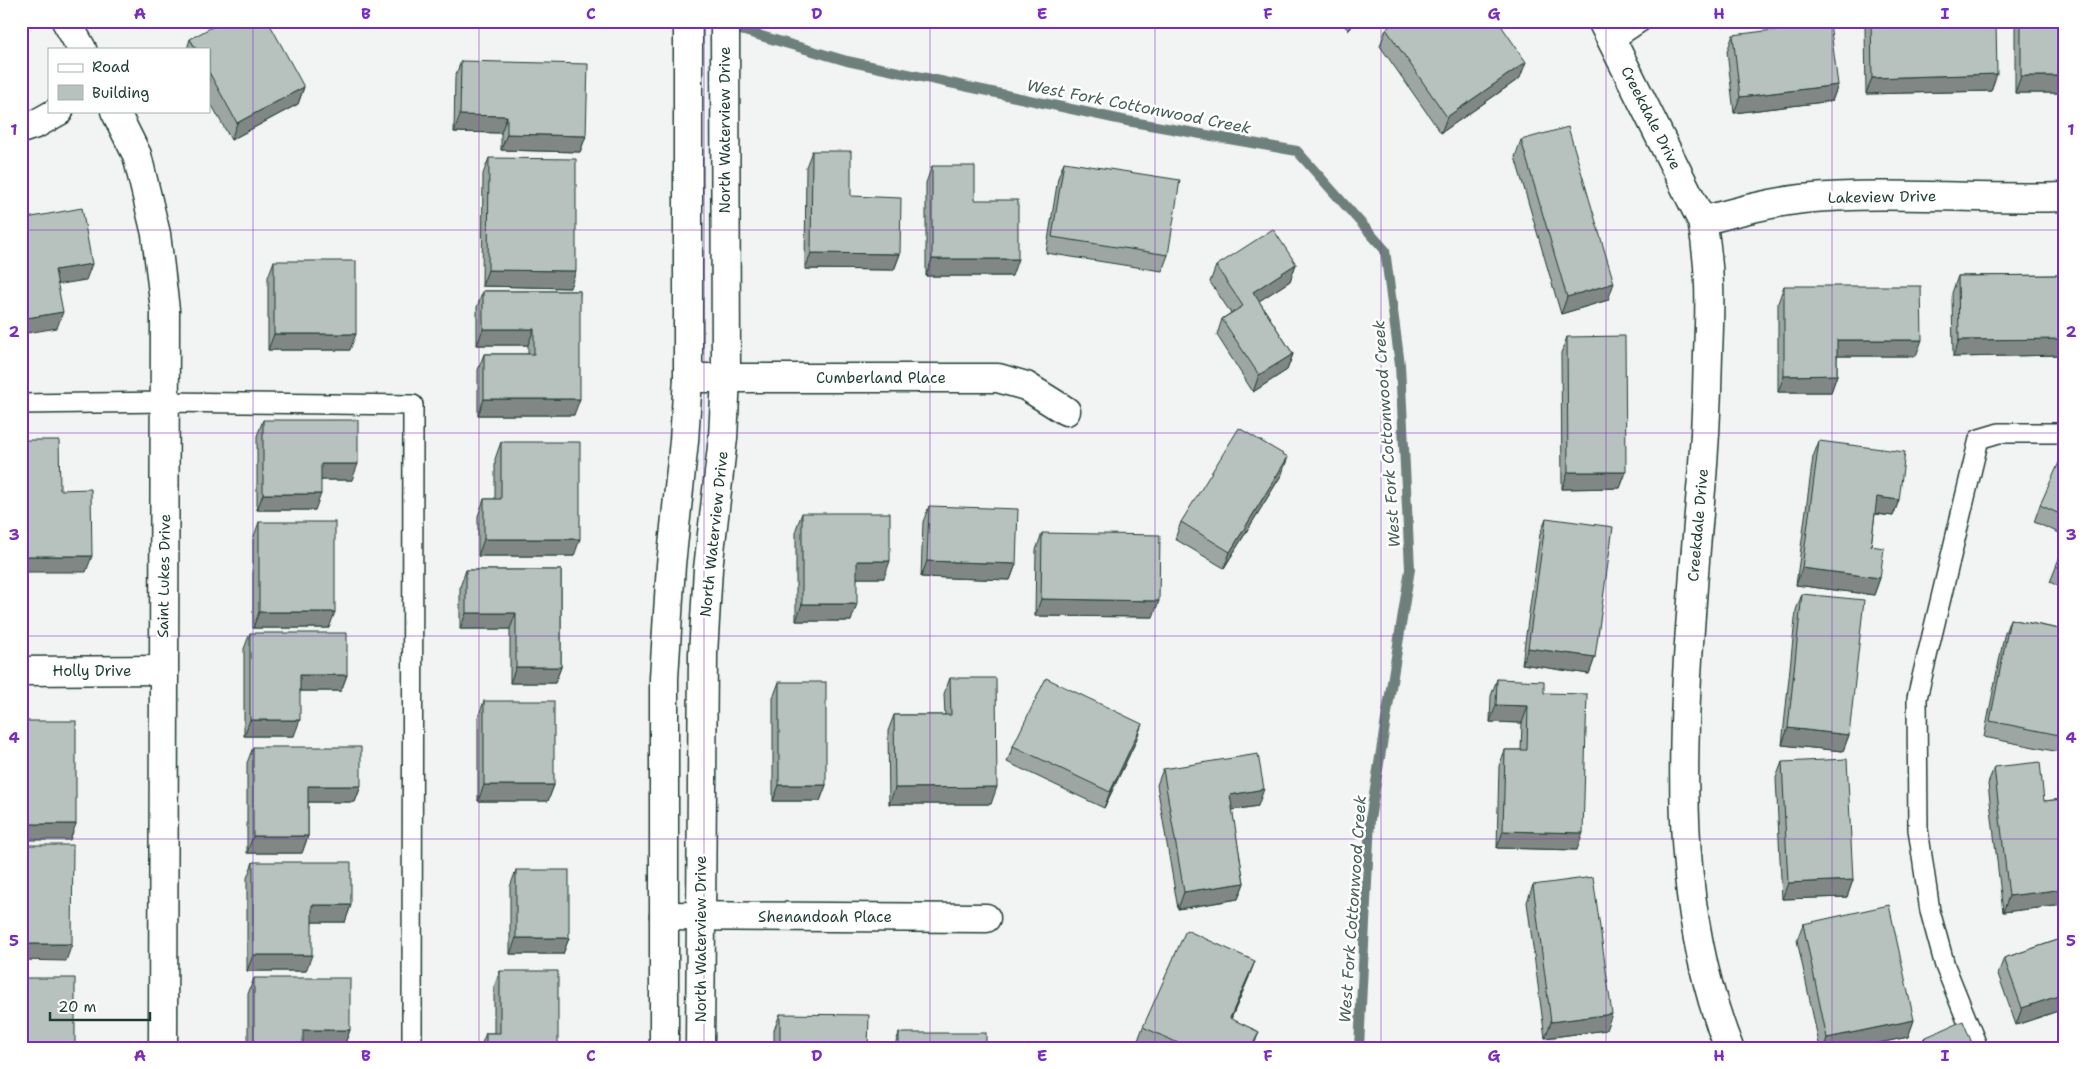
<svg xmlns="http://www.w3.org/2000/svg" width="2085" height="1069" font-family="'Shantell Sans',sans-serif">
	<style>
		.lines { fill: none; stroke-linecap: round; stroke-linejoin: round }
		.stream { stroke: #6d807b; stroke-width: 10 }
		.lane-casing { stroke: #1f3d34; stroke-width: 22 }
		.street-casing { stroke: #1f3d34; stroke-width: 31 }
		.secondary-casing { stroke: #1f3d34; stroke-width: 31 }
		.lane { stroke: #fff; stroke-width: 19 }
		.street { stroke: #fff; stroke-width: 28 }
		.secondary { stroke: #fff; stroke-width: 28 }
		.wall { fill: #9da6a3; stroke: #1f3d34 }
		.shaded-wall { fill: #808784; stroke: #1f3d34 }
		.building { fill: #b7c1bd; stroke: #1f3d34 }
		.grid { fill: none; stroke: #7b2cbf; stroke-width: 1; stroke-opacity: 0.55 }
		.labels { text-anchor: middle; stroke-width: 5; stroke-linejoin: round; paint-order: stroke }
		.street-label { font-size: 15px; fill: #1f3d34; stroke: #fff }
		.water-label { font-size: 16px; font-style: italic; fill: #465f57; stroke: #fff }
		.neatline { fill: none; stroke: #7b2cbf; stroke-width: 2 }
		.grid-label { font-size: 16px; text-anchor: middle; font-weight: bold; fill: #7b2cbf }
	</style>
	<rect width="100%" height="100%" fill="#f2f3f3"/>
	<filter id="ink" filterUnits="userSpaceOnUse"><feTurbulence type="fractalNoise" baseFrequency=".02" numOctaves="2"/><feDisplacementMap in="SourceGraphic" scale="10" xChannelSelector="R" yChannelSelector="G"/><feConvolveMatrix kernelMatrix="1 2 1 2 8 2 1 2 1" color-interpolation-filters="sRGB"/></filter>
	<g filter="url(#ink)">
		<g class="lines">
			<path class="stream" d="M 710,21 L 847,61 L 1127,121 L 1297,151 L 1385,250 L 1400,365 L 1410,569 L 1370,820 L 1359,1048"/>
			<g class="lane-casing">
				<g id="lane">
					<path d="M 1612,41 L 1642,21"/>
					<path d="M 21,404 L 166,402 L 413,405 L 412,1048"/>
					<path d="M 1978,1048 L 1945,966 L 1930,911 L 1918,829 L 1917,698 L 1979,439 L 1999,433 L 2064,433"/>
				</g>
			</g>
			<g class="street-casing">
				<g id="street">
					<path d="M 66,21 L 82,49"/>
					<path d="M 1602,21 L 1702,221 C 1711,266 1710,309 1708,354 C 1707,408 1704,460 1699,513 C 1695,556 1692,600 1689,643 C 1680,779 1678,919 1729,1048"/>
					<path d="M 115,111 L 137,155 L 156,234 L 165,310 L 163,1048"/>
					<path d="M 21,129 L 36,124 L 59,111"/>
					<path d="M 1702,221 C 1735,212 1768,203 1802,199 C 1889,191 1977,200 2064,197"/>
					<path d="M 688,378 L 998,378 L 1026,386 L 1066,411"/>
					<path d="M 21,671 L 163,670"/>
					<path d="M 664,916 L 986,918"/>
				</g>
			</g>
			<g class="secondary-casing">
				<g id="secondary">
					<path d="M 664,1048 L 664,678 L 671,565 L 684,441 L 688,378 L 688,21"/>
					<path d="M 700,1048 L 703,654 L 708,569 L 723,438 L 726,377 L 725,21"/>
				</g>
			</g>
			<use href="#lane" class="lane"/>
			<use href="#street" class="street"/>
			<use href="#secondary" class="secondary"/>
		</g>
		<g class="wall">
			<path d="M 1338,21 L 1356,21 L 1349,30 Z"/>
			<path d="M 1867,21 L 1996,21 L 1991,91 L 1866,94 L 1865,28 Z"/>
			<path d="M 2017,21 L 2064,21 L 2064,93 L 2015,93 L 2015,26 Z"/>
			<path d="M 1386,29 L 1520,78 L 1441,133 L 1380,46 Z"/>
			<path d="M 1733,35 L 1838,85 L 1832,101 L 1734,113 L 1727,51 Z"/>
			<path d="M 190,39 L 196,49 L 187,49 Z"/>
			<path d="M 209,49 L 304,87 L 298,104 L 231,140 L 209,100 Z"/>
			<path d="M 461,61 L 586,136 L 580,152 L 501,150 L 501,133 L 454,132 L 455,77 Z"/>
			<path d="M 1521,140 L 1608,300 L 1561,314 L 1515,157 Z"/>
			<path d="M 812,151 L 900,254 L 894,270 L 805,269 L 806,167 Z"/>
			<path d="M 489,158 L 570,288 L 482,286 L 483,174 Z"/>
			<path d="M 1064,162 L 1168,255 L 1162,271 L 1046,253 L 1058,178 Z"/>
			<path d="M 932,166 L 975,200 L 1012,276 L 926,276 L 926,183 Z"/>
			<path d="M 274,261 L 350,350 L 268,350 L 268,277 Z"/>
			<path d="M 1296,264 L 1290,281 L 1259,301 L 1293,354 L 1287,370 L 1253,392 L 1217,335 L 1222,319 L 1231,313 L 1210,282 L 1216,266 Z"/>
			<path d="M 2064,275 L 2064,355 L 1953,357 L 1952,293 L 1958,276 Z"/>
			<path d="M 1784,286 L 1916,356 L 1837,356 L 1837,375 L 1831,392 L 1778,392 L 1778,303 Z"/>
			<path d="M 483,291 L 580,291 L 574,415 L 478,415 L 478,370 L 484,354 L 528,354 L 528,345 L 477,345 L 477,307 Z"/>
			<path d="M 1567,337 L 1626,472 L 1620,488 L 1562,489 L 1561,353 Z"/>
			<path d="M 263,420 L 352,480 L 321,480 L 315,510 L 257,510 L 257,436 Z"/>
			<path d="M 1819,441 L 1899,500 L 1893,516 L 1875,514 L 1871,546 L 1880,578 L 1874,595 L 1796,585 L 1813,457 Z"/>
			<path d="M 501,442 L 574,556 L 478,556 L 478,516 L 484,499 L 495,499 L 495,459 Z"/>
			<path d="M 2064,460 L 2064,535 L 2034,522 L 2040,505 Z"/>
			<path d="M 1282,474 L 1224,568 L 1175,539 L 1181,522 Z"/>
			<path d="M 929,506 L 1016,564 L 1010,580 L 921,577 L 923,522 Z"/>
			<path d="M 802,513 L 884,578 L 857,578 L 851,621 L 796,621 L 796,529 Z"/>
			<path d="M 1546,518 L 1595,657 L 1589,674 L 1522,664 L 1540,534 Z"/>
			<path d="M 259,522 L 329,628 L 253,628 L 253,539 Z"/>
			<path d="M 1042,533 L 1153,617 L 1035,616 L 1036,550 Z"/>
			<path d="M 2064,547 L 2064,589 L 2050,582 Z"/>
			<path d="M 466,570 L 561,570 L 561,667 L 555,683 L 510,683 L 510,629 L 460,629 L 460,587 Z"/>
			<path d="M 1802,594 L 1849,735 L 1843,751 L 1782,745 L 1796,610 Z"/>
			<path d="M 2010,619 L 2064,630 L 2064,740 L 2059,752 L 1984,737 L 2004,636 Z"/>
			<path d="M 250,633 L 347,675 L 341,691 L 300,691 L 294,736 L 244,736 L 244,649 Z"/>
			<path d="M 950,678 L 991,804 L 889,804 L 888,731 L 894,715 L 945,715 L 944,694 Z"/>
			<path d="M 1497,679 L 1544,693 L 1577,850 L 1497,848 L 1499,766 L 1505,750 L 1521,750 L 1522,723 L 1490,722 L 1491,696 Z"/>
			<path d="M 779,682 L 826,785 L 820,801 L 773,801 L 773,698 Z"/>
			<path d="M 484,701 L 554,785 L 548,801 L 478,801 L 478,717 Z"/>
			<path d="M 1136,741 L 1104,808 L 1007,762 L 1013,746 Z"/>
			<path d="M 253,747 L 361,786 L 355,802 L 308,802 L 308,836 L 302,853 L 247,853 L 247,763 Z"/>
			<path d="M 1782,762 L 1853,880 L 1847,897 L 1782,899 L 1776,778 Z"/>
			<path d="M 1994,767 L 2044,801 L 2064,799 L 2064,905 L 2003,912 L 1988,784 Z"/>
			<path d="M 1163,769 L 1258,806 L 1232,810 L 1244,883 L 1238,899 L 1178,909 L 1157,785 Z"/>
			<path d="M 253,862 L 351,905 L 345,922 L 312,922 L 306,971 L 247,971 L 247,878 Z"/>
			<path d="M 516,870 L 569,938 L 563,954 L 510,954 L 510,887 Z"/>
			<path d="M 1533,885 L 1606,1030 L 1545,1038 L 1527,902 Z"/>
			<path d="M 1803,924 L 1914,1020 L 1908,1037 L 1855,1048 L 1820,1048 L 1797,940 Z"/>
			<path d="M 2064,938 L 2064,1009 L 2016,1025 L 1998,974 L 2004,958 Z"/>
			<path d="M 500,971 L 558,1048 L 480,1048 L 486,1033 L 494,1033 L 494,987 Z"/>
			<path d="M 1249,977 L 1231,1019 L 1259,1032 L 1253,1048 L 1147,1048 L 1137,1043 L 1143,1027 Z"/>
			<path d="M 21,978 L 75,1048 L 21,1048 Z"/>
			<path d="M 254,978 L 350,1030 L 344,1046 L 303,1046 L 303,1048 L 248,1048 L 248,994 Z"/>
			<path d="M 780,1014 L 868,1048 L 774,1048 L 774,1030 Z"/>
			<path d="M 899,1033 L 986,1048 L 894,1048 Z"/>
			<path d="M 1924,1038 L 1974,1048 L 1921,1048 Z"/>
		</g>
		<g class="shaded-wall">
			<path d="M 1352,21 L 1356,21 L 1349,30 Z"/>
			<path d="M 1526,62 L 1520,78 L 1441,133 L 1447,117 Z"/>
			<path d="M 1997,74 L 1991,91 L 1866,94 L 1872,78 Z"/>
			<path d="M 2021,76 L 2064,76 L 2064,93 L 2015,93 Z"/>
			<path d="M 1838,85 L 1832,101 L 1734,113 L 1740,97 Z"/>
			<path d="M 304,87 L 298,104 L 231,140 L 237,123 Z"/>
			<path d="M 460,115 L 507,116 L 501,133 L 454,132 Z"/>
			<path d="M 507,134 L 586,136 L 580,152 L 501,150 Z"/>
			<path d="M 811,253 L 900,254 L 894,270 L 805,269 Z"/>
			<path d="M 932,259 L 1018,259 L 1012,276 L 926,276 Z"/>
			<path d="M 92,264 L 86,280 L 49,286 L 55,270 Z"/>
			<path d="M 1296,264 L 1290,281 L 1247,309 L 1253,292 Z"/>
			<path d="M 488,270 L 576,271 L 570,288 L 482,286 Z"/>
			<path d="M 1614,283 L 1608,300 L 1561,314 L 1567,297 Z"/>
			<path d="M 63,312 L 57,328 L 21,334 L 21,319 Z"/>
			<path d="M 483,329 L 534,329 L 528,345 L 477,345 Z"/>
			<path d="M 274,334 L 356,334 L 350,350 L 268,350 Z"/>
			<path d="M 2064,339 L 2064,355 L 1953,357 L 1959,340 Z"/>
			<path d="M 1837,340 L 1922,340 L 1916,356 L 1831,356 Z"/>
			<path d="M 1293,354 L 1287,370 L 1253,392 L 1259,375 Z"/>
			<path d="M 1837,375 L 1831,392 L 1778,392 L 1784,376 Z"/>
			<path d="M 484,399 L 580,399 L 574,415 L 478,415 Z"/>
			<path d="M 1288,457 L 1282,474 L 1224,568 L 1230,552 Z"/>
			<path d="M 321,464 L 358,464 L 352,480 L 315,480 Z"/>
			<path d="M 1568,472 L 1626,472 L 1620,488 L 1562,489 Z"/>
			<path d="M 263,494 L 321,494 L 315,510 L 257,510 Z"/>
			<path d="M 1877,497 L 1899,500 L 1893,516 L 1871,513 Z"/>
			<path d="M 484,539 L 580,539 L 574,556 L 478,556 Z"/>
			<path d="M 21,556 L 92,556 L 86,572 L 21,572 Z"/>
			<path d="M 857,561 L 890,561 L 884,578 L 851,578 Z"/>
			<path d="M 927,561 L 1016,564 L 1010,580 L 921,577 Z"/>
			<path d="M 1802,568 L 1880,578 L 1874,595 L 1796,585 Z"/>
			<path d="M 1041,599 L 1159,601 L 1153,617 L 1035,616 Z"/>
			<path d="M 802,604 L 857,604 L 851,621 L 796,621 Z"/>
			<path d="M 259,612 L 335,612 L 329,628 L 253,628 Z"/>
			<path d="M 466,613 L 516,613 L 510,629 L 460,629 Z"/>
			<path d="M 1528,648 L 1595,657 L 1589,674 L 1522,664 Z"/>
			<path d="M 516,667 L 561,667 L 555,683 L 510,683 Z"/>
			<path d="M 300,675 L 347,675 L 341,691 L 294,691 Z"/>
			<path d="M 1496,705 L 1528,706 L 1522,723 L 1490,722 Z"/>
			<path d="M 250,720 L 300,720 L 294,736 L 244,736 Z"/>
			<path d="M 1142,724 L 1136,741 L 1104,808 L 1110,792 Z"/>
			<path d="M 1788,728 L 1849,735 L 1843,751 L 1782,745 Z"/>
			<path d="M 484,785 L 554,785 L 548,801 L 478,801 Z"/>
			<path d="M 779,785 L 826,785 L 820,801 L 773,801 Z"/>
			<path d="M 308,786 L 361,786 L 355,802 L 302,802 Z"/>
			<path d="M 997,787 L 991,804 L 889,804 L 895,788 Z"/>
			<path d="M 1264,789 L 1258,806 L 1224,811 L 1230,795 Z"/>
			<path d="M 21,824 L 76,824 L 70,840 L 21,840 Z"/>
			<path d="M 1503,831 L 1583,833 L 1577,850 L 1497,848 Z"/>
			<path d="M 253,836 L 308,836 L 302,853 L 247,853 Z"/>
			<path d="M 1853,880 L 1847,897 L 1782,899 L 1788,883 Z"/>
			<path d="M 1244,883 L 1238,899 L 1178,909 L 1184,892 Z"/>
			<path d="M 2064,889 L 2064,905 L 2003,912 L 2009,896 Z"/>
			<path d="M 312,905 L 351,905 L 345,922 L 306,922 Z"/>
			<path d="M 516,938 L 569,938 L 563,954 L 510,954 Z"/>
			<path d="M 21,944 L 72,944 L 66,961 L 21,960 Z"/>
			<path d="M 253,955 L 312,955 L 306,971 L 247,971 Z"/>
			<path d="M 1255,961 L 1249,977 L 1224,1035 L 1230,1018 Z"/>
			<path d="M 2064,994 L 2064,1009 L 2016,1025 L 2022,1008 Z"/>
			<path d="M 1612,1014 L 1606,1030 L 1545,1038 L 1551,1022 Z"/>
			<path d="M 1914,1020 L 1908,1037 L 1855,1048 L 1824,1048 L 1827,1038 Z"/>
			<path d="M 21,1030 L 26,1030 L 21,1042 Z"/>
			<path d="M 303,1030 L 350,1030 L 344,1046 L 297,1046 Z"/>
		</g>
		<g class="building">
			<path d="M 223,21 L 268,21 L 304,87 L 237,123 L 209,72 L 209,49 L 196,49 L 190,39 Z"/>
			<path d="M 1397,21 L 1498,21 L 1526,62 L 1447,117 L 1386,29 Z"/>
			<path d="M 1871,21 L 1996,21 L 1997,74 L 1872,78 Z"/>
			<rect x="2021" y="21" width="43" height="55"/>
			<path d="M 1830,23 L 1838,85 L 1740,97 L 1733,35 Z"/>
			<path d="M 461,61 L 588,64 L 586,136 L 507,134 L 507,116 L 460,115 Z"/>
			<path d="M 1568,127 L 1614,283 L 1567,297 L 1521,140 Z"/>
			<path d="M 812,151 L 851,151 L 851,196 L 901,198 L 900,254 L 811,253 Z"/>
			<path d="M 489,158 L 576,159 L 576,271 L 488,270 Z"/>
			<path d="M 1064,162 L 1180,180 L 1168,255 L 1052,237 Z"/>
			<path d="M 932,166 L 975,166 L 975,200 L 1018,200 L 1018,259 L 932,259 Z"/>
			<path d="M 82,208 L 92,264 L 55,270 L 63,312 L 21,319 L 21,219 Z"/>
			<path d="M 1273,229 L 1296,264 L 1253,292 L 1293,354 L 1259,375 L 1222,319 L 1243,306 L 1216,266 Z"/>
			<rect x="274" y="261" width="82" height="73"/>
			<path d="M 2064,275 L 2064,339 L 1959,340 L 1958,276 Z"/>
			<path d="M 1784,286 L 1921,286 L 1922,340 L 1837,340 L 1837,375 L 1784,376 Z"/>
			<path d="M 483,291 L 580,291 L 580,399 L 484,399 L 484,354 L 534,354 L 534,329 L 483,329 Z"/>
			<path d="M 1625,336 L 1626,472 L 1568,472 L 1567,337 Z"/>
			<path d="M 263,420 L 358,420 L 358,464 L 321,464 L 321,494 L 263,494 Z"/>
			<path d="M 1239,428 L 1288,457 L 1230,552 L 1181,522 Z"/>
			<path d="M 21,440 L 59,440 L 60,490 L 91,489 L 92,556 L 21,556 Z"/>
			<path d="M 1819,441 L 1905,452 L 1899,500 L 1877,497 L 1871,546 L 1884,548 L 1880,578 L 1802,568 Z"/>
			<path d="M 501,442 L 580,442 L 580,539 L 484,539 L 484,499 L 501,499 Z"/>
			<path d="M 2061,458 L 2064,460 L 2064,516 L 2040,505 Z"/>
			<path d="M 929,506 L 1018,509 L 1016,564 L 927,561 Z"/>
			<path d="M 802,513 L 890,513 L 890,561 L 857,561 L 857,604 L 802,604 Z"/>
			<path d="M 1546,518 L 1613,527 L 1595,657 L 1528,648 Z"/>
			<rect x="259" y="522" width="76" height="90"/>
			<path d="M 1042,533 L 1160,535 L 1159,601 L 1041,599 Z"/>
			<path d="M 2064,547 L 2064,570 L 2056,566 Z"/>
			<path d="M 466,570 L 561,570 L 561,667 L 516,667 L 516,613 L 466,613 Z"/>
			<path d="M 1802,594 L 1864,600 L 1849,735 L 1788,728 Z"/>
			<path d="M 2010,619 L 2064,630 L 2064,736 L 1990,721 Z"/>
			<path d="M 250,633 L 347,633 L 347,675 L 300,675 L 300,720 L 250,720 Z"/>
			<path d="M 950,678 L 996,678 L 997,787 L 895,788 L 894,715 L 951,715 Z"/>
			<path d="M 1046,678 L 1142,724 L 1110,792 L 1013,746 Z"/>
			<path d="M 1497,679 L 1544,681 L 1544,693 L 1587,694 L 1583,833 L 1503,831 L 1505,750 L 1527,750 L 1528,706 L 1496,705 Z"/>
			<rect x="779" y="682" width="47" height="103"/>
			<rect x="484" y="701" width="70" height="84"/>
			<rect x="21" y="721" width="55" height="103"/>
			<path d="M 253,747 L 361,747 L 361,786 L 308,786 L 308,836 L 253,836 Z"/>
			<path d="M 1258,754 L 1264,789 L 1230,795 L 1244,883 L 1184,892 L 1163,769 Z"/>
			<path d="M 1847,759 L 1853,880 L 1788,883 L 1782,762 Z"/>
			<path d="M 2040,762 L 2044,801 L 2064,799 L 2064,889 L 2009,896 L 1994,767 Z"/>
			<path d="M 21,845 L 73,845 L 72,944 L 21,944 Z"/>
			<path d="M 253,862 L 351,862 L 351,905 L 312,905 L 312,955 L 253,955 Z"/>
			<rect x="516" y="870" width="53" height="68"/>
			<path d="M 1593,877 L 1612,1014 L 1551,1022 L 1533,885 Z"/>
			<path d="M 1889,905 L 1914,1020 L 1827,1038 L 1803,924 Z"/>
			<path d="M 1186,930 L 1255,961 L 1230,1018 L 1259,1032 L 1251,1048 L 1189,1048 L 1143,1027 Z"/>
			<path d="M 2064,938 L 2064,994 L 2022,1008 L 2004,958 Z"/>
			<path d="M 500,971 L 558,971 L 558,1048 L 486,1048 L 486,1033 L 500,1033 Z"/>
			<path d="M 21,978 L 75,978 L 75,1048 L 26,1048 L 26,1030 L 21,1030 Z"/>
			<path d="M 254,978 L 350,978 L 350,1030 L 303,1030 L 303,1048 L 254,1048 Z"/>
			<path d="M 780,1014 L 869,1015 L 868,1048 L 780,1048 Z"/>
			<path d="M 1963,1021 L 1974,1048 L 1928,1048 L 1924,1038 Z"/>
			<rect x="899" y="1033" width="87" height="15"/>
		</g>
	</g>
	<path class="grid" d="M 253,21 L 253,1048M 479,21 L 479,1048M 704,21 L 704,1048M 930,21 L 930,1048M 1155,21 L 1155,1048M 1381,21 L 1381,1048M 1606,21 L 1606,1048M 1832,21 L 1832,1048M 21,230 L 2064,230M 21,433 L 2064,433M 21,636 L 2064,636M 21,839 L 2064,839"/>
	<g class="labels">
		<g class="street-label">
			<text transform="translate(1651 118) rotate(63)" y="5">Creekdale Drive</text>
			<text transform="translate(725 130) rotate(-90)" y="5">North Waterview Drive</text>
			<text transform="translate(1882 197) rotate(-1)" y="5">Lakeview Drive</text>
			<text x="881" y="383">Cumberland Place</text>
			<text transform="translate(1698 525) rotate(-85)" y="5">Creekdale Drive</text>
			<text transform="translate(714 534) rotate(-84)" y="5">North Waterview Drive</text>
			<text transform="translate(164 576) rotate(-89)" y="5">Saint Lukes Drive</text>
			<text x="92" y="676">Holly Drive</text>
			<text x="825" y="922">Shenandoah Place</text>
			<text transform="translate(701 939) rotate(-90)" y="5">North Waterview Drive</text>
		</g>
		<g class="water-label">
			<text transform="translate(1139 106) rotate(11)" y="6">West Fork Cottonwood Creek</text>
			<text transform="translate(1386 434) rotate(-94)" y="6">West Fork Cottonwood Creek</text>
			<text transform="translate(1352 909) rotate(-86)" y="6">West Fork Cottonwood Creek</text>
		</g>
	</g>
	<rect width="2085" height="1069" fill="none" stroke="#fff" stroke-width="55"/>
	<rect x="48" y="48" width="162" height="65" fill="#ffffff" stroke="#a5b1ae"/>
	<rect x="58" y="64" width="25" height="8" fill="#ffffff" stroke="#a5b1ae"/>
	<text x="92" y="72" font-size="15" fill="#1f3d34">Road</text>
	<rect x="58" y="85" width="25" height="15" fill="#b7c1bd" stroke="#a5b1ae"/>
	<text x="92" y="98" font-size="15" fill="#1f3d34">Building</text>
	<path d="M50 1012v8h100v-8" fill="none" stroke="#1f3d34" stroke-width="2.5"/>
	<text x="58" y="1012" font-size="15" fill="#1f3d34" stroke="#ffffff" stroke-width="4" paint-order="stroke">20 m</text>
	<rect x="28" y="28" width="2030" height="1014" class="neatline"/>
	<g class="grid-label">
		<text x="140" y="19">A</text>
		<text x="366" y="19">B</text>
		<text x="591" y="19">C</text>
		<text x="817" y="19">D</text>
		<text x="1042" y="19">E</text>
		<text x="1268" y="19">F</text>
		<text x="1494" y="19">G</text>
		<text x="1719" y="19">H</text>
		<text x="1945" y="19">I</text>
		<text x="14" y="135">1</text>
		<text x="2071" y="135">1</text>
		<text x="14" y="337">2</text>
		<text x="2071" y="337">2</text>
		<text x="14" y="540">3</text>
		<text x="2071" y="540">3</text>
		<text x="14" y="743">4</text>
		<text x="2071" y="743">4</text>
		<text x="14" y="946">5</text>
		<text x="2071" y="946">5</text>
		<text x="140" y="1061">A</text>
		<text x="366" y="1061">B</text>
		<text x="591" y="1061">C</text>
		<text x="817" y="1061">D</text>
		<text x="1042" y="1061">E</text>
		<text x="1268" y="1061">F</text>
		<text x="1494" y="1061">G</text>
		<text x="1719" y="1061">H</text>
		<text x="1945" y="1061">I</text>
	</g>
</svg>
